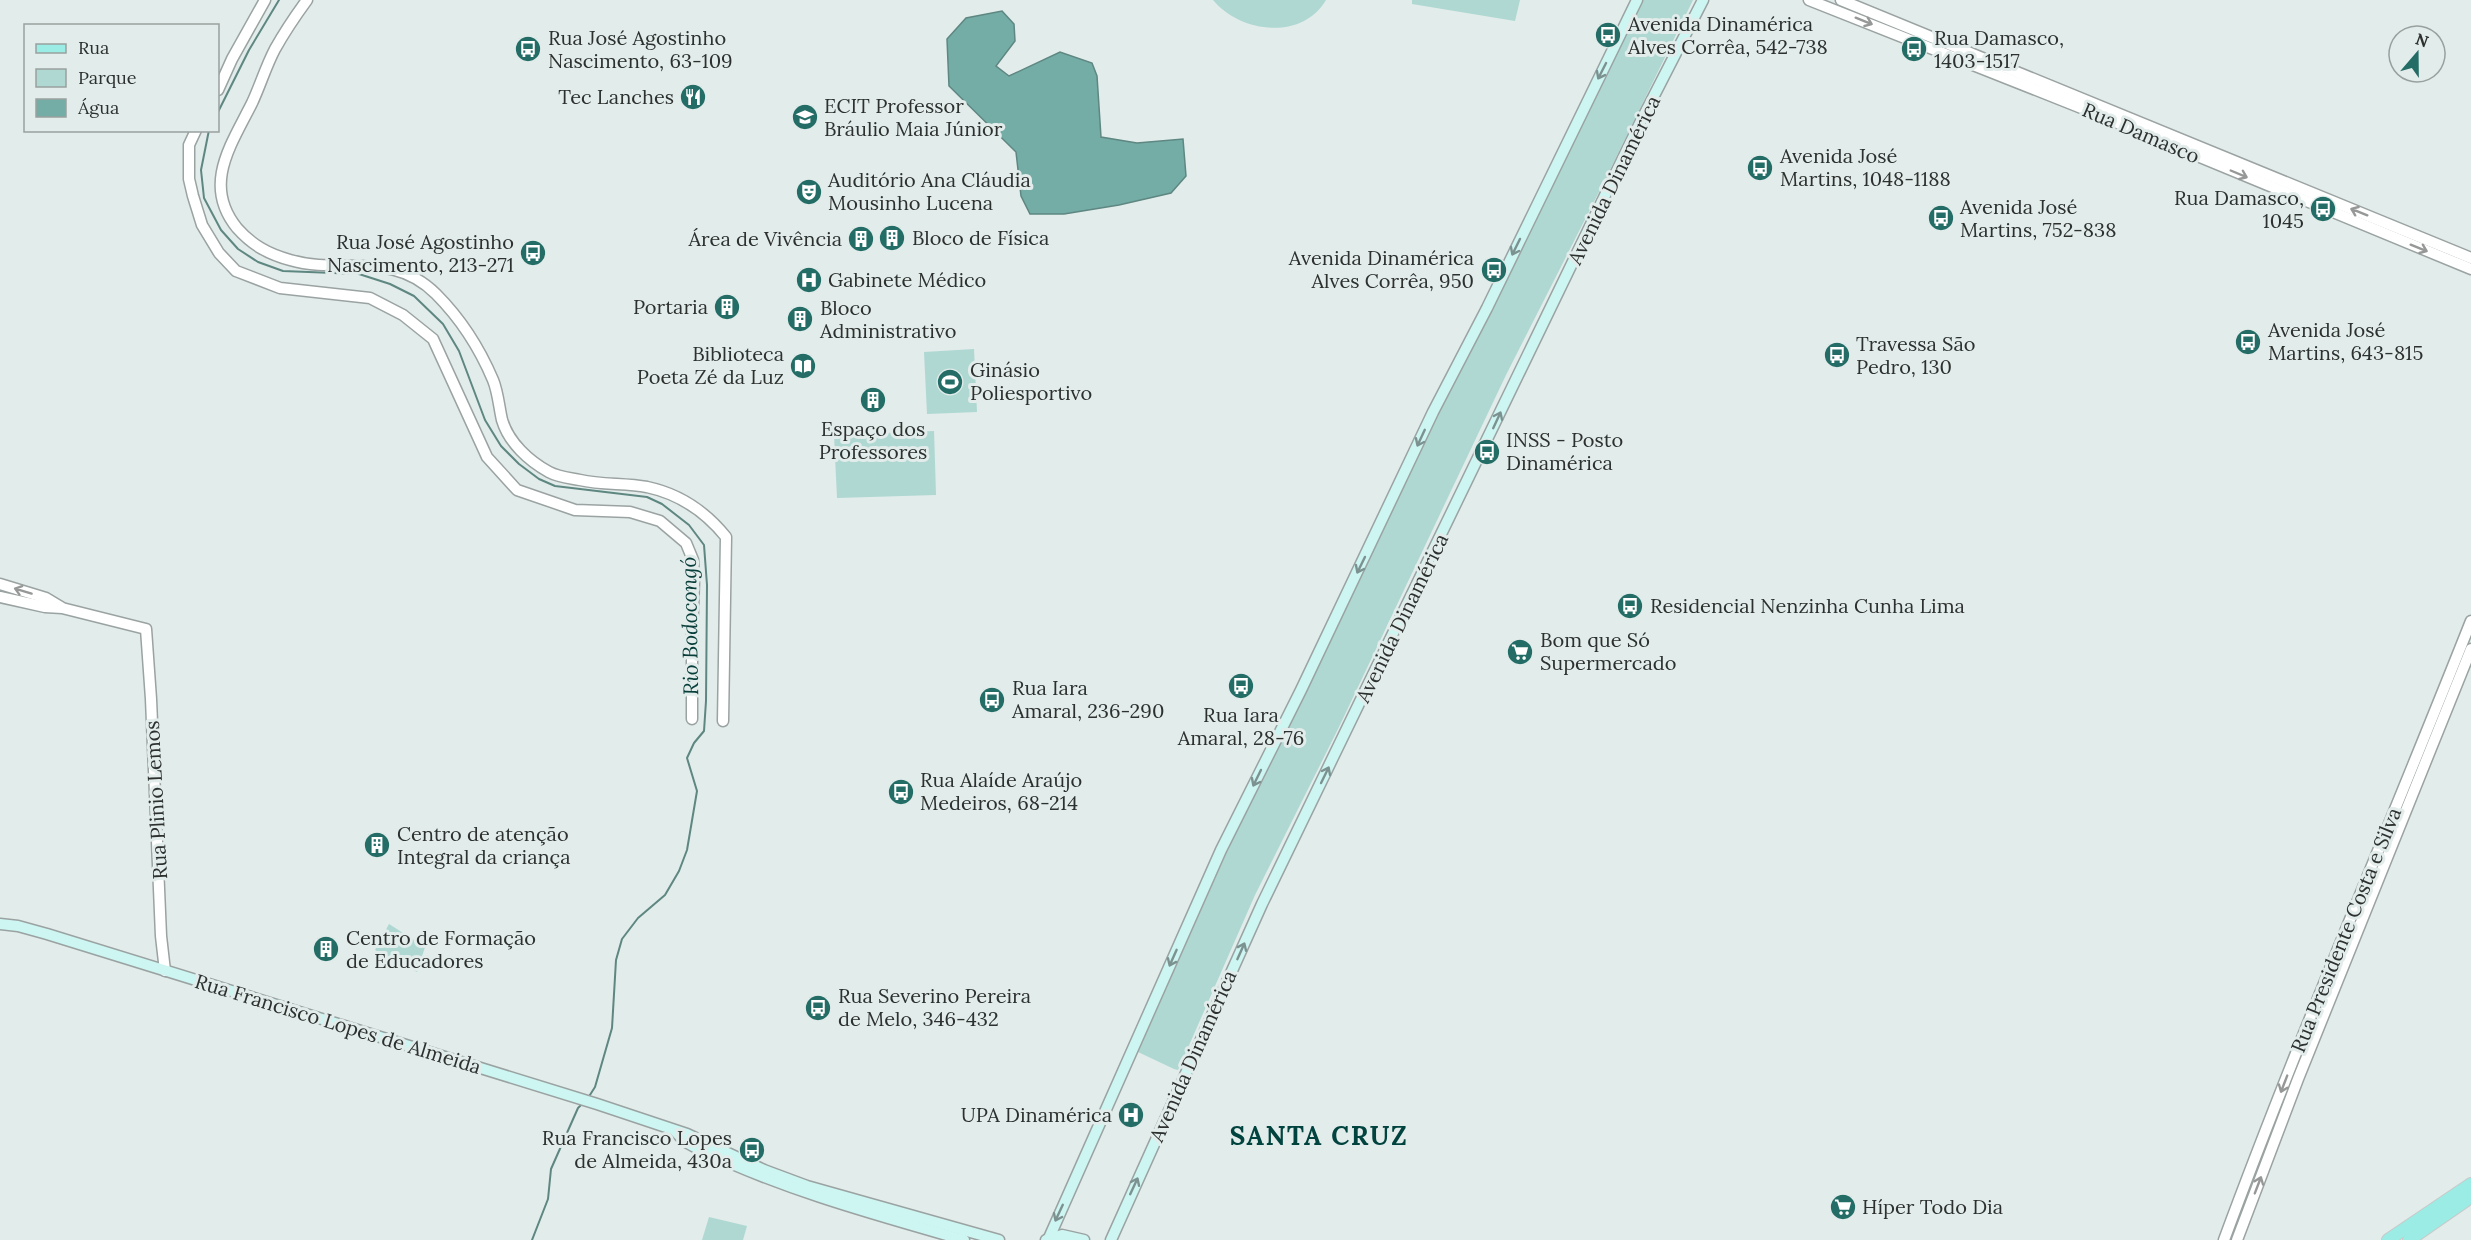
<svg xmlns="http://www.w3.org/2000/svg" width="2471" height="1240" font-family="Lora,serif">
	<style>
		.green { fill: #afd8d3 }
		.water { fill: #74aca6; stroke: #5e8782; stroke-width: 1.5 }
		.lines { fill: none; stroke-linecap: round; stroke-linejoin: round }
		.stream { stroke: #5e8782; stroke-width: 2 }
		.tertiary-casing { stroke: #9aa3a2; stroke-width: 13 }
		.secondary-casing { stroke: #9aa3a2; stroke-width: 13 }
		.primary-casing { stroke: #c8c9c9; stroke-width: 14 }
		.tertiary { stroke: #fff; stroke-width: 10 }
		.secondary { stroke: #cdf5f2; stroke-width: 10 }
		.primary { stroke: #9bece5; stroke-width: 12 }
		.oneway { stroke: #969897 }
		.oneway2 { stroke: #7c9290 }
		.labels { text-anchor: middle; stroke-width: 6; stroke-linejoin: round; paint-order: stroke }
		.poi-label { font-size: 20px; fill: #2c302f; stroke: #e2ecea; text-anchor: start }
		.street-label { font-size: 20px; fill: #2c302f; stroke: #e2ecea }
		.water-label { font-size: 21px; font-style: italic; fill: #083e3a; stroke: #e2ecea }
		.district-label { font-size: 26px; font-weight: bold; letter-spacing: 1.5px; fill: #01433e; stroke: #e2ecea }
	</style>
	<rect width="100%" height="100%" fill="#e2ecea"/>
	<g class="green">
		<path d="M 1213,0 L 1326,0 C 1302,41 1240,33 1213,0 Z"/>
		<path d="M 1412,0 L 1520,0 L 1515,21 L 1412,4 Z"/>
		<path d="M 1639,0 L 1693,0 L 1604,182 L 1506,375 L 1339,727 L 1255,895 L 1187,1050 L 1178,1070 L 1174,1069 L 1138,1052 L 1269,758 Z"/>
		<path d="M 974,349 L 977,412 L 927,414 L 924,352 Z"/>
		<path d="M 934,431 L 936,495 L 837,498 L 834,435 Z"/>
		<path d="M 389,924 L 425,947 L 417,972 L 375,950 Z"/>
		<path d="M 709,1217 L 747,1226 L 743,1240 L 702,1240 Z"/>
	</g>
	<path class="water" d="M 1002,11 L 1014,24 L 1015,41 L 996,66 L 1009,76 L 1060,52 L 1092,63 L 1097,76 L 1101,137 L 1137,143 L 1183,139 L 1186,176 L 1171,193 L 1119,205 L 1064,214 L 1030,214 L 1021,196 L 1016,152 L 949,86 L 947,39 L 966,18 Z"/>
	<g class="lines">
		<g class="stream">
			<path d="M 218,112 L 249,50 L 279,0"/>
			<path d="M 209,130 L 201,170 L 204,198 L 221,230 L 238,249 L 258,262 L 283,271 L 359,274 L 390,284 L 414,296 L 443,324 L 459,351 L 485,420 L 501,446 L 519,464 L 539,479 L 555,486 L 647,497 L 662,504 L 689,525 L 704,545 L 707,585 L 706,701 L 704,731 L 694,743 L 687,758 L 697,791 L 687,850 L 679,871 L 665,895 L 638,918 L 622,939 L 616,960 L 612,1028 L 595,1087 L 588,1098"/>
			<path d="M 532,1240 L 548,1199 L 551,1169 L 578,1108 L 582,1104"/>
		</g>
		<g class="tertiary-casing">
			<g id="tertiary">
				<path d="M 307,0 C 296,15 284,33 275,49 C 266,66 260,86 252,103 C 231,145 202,185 237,228 C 252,245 268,254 290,260 C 342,275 392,250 436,294 C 461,319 479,347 493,380 C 498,392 499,407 502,420 C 509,443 529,461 549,472 C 558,477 570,478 580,480 C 602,485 625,483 647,487 C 680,494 705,511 726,537 L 723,721"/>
				<path d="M 1809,0 L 2079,107 L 2471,269"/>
				<path d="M 1841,0 L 2471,258"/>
				<path d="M 218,90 L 232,59 L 265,0"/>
				<path d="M 196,130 L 189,145 L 189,179 L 193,196 L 202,225 L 219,253 L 236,271 L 280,288 L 370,298 L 403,315 L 433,339 L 487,457 L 517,490 L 575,510 L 630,512 L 660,521 L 686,543 L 693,560 L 694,580 L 692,637 L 692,719"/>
				<path d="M 0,584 L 46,598 L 61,607"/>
				<path d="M 0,597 L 45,607 L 62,608 L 146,629 L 151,699 L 161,936 L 165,971"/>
				<path d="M 2224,1240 C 2301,1032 2389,828 2471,621"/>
				<path d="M 2237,1240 L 2298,1079 L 2471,649"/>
			</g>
		</g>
		<g class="secondary-casing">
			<g id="secondary">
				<path d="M 0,924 L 18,926 L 47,934 L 597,1104 L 687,1134 L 764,1170 L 807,1186 L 999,1240"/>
				<path d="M 675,1131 L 684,1141 L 695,1147 C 781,1189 873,1214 964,1240"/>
				<path d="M 1049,1238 L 1221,850 L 1301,690 L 1433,412 L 1487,308 L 1637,0"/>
				<path d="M 1046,1240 L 1062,1235 L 1084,1240"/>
				<path d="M 1111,1240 L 1262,904 L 1641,121 L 1703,0"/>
			</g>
		</g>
		<g class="primary-casing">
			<g id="primary">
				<path d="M 2388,1240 L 2471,1184"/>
				<path d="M 2409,1240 L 2471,1197"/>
			</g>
		</g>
		<use href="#tertiary" class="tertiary"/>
		<use href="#secondary" class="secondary"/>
		<use href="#primary" class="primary"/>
	</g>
	<defs><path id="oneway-shaft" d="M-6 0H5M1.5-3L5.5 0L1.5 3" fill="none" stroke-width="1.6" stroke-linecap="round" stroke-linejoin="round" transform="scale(1.5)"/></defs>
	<g class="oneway">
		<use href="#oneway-shaft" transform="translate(1864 21) rotate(22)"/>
		<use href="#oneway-shaft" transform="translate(2239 174) rotate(23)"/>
		<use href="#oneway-shaft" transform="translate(2359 212) rotate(-158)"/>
		<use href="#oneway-shaft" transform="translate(2419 248) rotate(22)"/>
		<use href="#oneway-shaft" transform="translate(23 591) rotate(-163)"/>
		<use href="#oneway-shaft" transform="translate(2284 1084) rotate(111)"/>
		<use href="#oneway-shaft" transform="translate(2258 1185) rotate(-69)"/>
	</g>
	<g class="oneway2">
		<use href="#oneway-shaft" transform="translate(1602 71) rotate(117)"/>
		<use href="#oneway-shaft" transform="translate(1516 247) rotate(116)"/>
		<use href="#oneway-shaft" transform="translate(1497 420) rotate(-65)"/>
		<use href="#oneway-shaft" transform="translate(1421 438) rotate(115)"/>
		<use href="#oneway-shaft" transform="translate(1361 565) rotate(116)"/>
		<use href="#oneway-shaft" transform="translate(1325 775) rotate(-64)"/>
		<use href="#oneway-shaft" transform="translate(1257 778) rotate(116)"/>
		<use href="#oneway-shaft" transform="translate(1241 951) rotate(-66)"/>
		<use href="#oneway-shaft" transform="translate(1173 958) rotate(114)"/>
		<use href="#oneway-shaft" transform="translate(1134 1186) rotate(-65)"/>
		<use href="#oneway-shaft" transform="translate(1059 1213) rotate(115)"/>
	</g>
	<defs>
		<g id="bus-disc" transform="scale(1.35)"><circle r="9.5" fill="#246d67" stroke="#e2ecea"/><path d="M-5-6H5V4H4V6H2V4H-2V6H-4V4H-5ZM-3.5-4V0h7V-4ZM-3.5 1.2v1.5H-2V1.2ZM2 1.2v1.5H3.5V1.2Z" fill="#fff"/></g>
		<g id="restaurant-disc" transform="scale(1.35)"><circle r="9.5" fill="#246d67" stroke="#e2ecea"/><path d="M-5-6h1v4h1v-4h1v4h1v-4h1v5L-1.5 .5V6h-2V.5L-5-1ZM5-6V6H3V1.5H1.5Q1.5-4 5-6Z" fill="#fff"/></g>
		<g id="school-disc" transform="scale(1.35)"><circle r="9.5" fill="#246d67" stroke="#e2ecea"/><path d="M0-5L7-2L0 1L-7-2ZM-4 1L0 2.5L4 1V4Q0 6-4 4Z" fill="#fff"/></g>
		<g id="theatre-disc" transform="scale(1.35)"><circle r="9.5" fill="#246d67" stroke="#e2ecea"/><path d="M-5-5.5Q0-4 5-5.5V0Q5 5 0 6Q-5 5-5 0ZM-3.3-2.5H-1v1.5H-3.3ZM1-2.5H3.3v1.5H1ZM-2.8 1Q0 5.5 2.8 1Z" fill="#fff"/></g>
		<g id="building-disc" transform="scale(1.35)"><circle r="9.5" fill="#246d67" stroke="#e2ecea"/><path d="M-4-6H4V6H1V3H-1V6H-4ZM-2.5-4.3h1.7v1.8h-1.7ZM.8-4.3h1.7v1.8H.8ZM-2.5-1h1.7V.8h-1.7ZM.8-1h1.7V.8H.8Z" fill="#fff"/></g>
		<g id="hospital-disc" transform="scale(1.35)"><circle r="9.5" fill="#246d67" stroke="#e2ecea"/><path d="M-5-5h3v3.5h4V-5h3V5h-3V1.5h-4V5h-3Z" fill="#fff"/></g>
		<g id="library-disc" transform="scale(1.35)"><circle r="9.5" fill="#246d67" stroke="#e2ecea"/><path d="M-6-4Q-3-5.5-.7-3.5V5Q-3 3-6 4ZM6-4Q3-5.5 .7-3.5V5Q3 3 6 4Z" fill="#fff"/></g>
		<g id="stadium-disc" transform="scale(1.35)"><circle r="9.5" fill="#246d67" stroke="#e2ecea"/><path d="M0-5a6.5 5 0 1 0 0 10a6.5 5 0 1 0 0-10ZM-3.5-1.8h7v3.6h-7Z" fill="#fff"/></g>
		<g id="supermarket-disc" transform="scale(1.35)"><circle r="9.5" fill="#246d67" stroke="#e2ecea"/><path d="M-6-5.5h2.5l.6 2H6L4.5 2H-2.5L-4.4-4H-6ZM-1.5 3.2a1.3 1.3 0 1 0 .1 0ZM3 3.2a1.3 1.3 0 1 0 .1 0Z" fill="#fff"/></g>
	</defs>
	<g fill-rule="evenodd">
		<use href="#bus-disc" x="1608" y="35"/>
		<use href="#bus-disc" x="528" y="49"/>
		<use href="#bus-disc" x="1914" y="49"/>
		<use href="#restaurant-disc" x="693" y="97"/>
		<use href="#school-disc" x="805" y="117"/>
		<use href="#bus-disc" x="1760" y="168"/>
		<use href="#theatre-disc" x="809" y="192"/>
		<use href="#bus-disc" x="2323" y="209"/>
		<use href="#bus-disc" x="1941" y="218"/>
		<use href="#building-disc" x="892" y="238"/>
		<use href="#building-disc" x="861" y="239"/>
		<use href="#bus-disc" x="533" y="253"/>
		<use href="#bus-disc" x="1494" y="270"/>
		<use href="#hospital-disc" x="809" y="280"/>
		<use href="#building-disc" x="727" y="307"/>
		<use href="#building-disc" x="800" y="319"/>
		<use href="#bus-disc" x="2248" y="342"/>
		<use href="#bus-disc" x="1837" y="355"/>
		<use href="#library-disc" x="803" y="366"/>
		<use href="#stadium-disc" x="950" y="382"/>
		<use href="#building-disc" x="873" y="400"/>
		<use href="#bus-disc" x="1487" y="452"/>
		<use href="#bus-disc" x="1630" y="606"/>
		<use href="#supermarket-disc" x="1520" y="652"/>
		<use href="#bus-disc" x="1241" y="686"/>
		<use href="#bus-disc" x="992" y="700"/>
		<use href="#bus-disc" x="901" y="792"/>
		<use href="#building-disc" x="377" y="845"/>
		<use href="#building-disc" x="326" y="949"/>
		<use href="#bus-disc" x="818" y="1008"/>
		<use href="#hospital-disc" x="1131" y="1115"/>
		<use href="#bus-disc" x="752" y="1150"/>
		<use href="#supermarket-disc" x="1843" y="1207"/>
	</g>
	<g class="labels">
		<g class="poi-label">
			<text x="1628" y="31">Avenida Dinamérica<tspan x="1628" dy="23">Alves Corrêa, 542-738</tspan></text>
			<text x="548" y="45">Rua José Agostinho<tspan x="548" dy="23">Nascimento, 63-109</tspan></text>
			<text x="1934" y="45">Rua Damasco,<tspan x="1934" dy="23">1403-1517</tspan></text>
			<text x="674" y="104" text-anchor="end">Tec Lanches</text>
			<text x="824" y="113">ECIT Professor<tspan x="824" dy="23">Bráulio Maia Júnior</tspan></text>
			<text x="1780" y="163">Avenida José<tspan x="1780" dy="23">Martins, 1048-1188</tspan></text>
			<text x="828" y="187">Auditório Ana Cláudia<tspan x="828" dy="23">Mousinho Lucena</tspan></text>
			<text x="2304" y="205" text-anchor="end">Rua Damasco,<tspan x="2304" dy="23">1045</tspan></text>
			<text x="1960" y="214">Avenida José<tspan x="1960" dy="23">Martins, 752-838</tspan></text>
			<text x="912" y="245">Bloco de Física</text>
			<text x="842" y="246" text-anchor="end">Área de Vivência</text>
			<text x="514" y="249" text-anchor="end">Rua José Agostinho<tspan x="514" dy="23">Nascimento, 213-271</tspan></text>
			<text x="1474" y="265" text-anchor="end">Avenida Dinamérica<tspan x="1474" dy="23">Alves Corrêa, 950</tspan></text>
			<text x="828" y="287">Gabinete Médico</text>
			<text x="708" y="314" text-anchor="end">Portaria</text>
			<text x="820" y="315">Bloco<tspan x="820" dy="23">Administrativo</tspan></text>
			<text x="2268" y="337">Avenida José<tspan x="2268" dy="23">Martins, 643-815</tspan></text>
			<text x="1856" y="351">Travessa São<tspan x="1856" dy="23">Pedro, 130</tspan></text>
			<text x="784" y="361" text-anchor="end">Biblioteca<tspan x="784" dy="23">Poeta Zé da Luz</tspan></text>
			<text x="970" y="377">Ginásio<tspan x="970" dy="23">Poliesportivo</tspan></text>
			<text x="873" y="436" text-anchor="middle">Espaço dos<tspan x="873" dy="23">Professores</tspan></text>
			<text x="1506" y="447">INSS - Posto<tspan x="1506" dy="23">Dinamérica</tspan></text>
			<text x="1650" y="613">Residencial Nenzinha Cunha Lima</text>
			<text x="1540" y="647">Bom que Só<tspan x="1540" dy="23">Supermercado</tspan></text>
			<text x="1012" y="695">Rua Iara<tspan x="1012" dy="23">Amaral, 236-290</tspan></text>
			<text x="1241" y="722" text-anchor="middle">Rua Iara<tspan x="1241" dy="23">Amaral, 28-76</tspan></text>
			<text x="920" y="787">Rua Alaíde Araújo<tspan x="920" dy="23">Medeiros, 68-214</tspan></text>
			<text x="397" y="841">Centro de atenção<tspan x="397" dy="23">Integral da criança</tspan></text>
			<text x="346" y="945">Centro de Formação<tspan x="346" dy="23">de Educadores</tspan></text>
			<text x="838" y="1003">Rua Severino Pereira<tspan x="838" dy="23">de Melo, 346-432</tspan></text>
			<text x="1112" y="1122" text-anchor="end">UPA Dinamérica</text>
			<text x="732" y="1145" text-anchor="end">Rua Francisco Lopes<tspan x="732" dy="23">de Almeida, 430a</tspan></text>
			<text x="1862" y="1214">Híper Todo Dia</text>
		</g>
		<g class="street-label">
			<text transform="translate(2141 133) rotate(23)" y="7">Rua Damasco</text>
			<text transform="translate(1614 180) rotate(-64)" y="7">Avenida Dinamérica</text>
			<text transform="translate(1402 618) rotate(-64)" y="7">Avenida Dinamérica</text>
			<text transform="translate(156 800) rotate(-93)" y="7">Rua Plinio Lemos</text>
			<text transform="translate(2346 930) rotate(-68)" y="7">Rua Presidente Costa e Silva</text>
			<text transform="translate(338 1024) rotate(17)" y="7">Rua Francisco Lopes de Almeida</text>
			<text transform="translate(1193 1056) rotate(-66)" y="7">Avenida Dinamérica</text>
		</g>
		<g class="water-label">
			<text transform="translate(690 626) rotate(-91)" y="7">Rio Bodocongó</text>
		</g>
		<g class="district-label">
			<text x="1319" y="1145">SANTA CRUZ</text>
		</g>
	</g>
	<rect x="24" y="24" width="195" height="108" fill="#e2ecea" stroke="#99a19f" stroke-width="1.5"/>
	<rect x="36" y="44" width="30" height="9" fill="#9bece5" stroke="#99a19f" stroke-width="1.5"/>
	<text x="78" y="54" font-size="18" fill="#2c302f">Rua</text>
	<rect x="36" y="69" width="30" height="18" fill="#afd8d3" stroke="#99a19f" stroke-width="1.5"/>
	<text x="78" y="84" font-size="18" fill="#2c302f">Parque</text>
	<rect x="36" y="99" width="30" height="18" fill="#74aca6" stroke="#99a19f" stroke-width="1.5"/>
	<text x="78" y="114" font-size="18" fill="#2c302f">Água</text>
	<g transform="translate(2417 54) rotate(20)"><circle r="28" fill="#e2ecea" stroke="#99a19f" stroke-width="1.5"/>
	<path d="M0-4.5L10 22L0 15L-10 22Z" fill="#246d67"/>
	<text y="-9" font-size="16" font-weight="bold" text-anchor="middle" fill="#2c302f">N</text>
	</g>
</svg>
